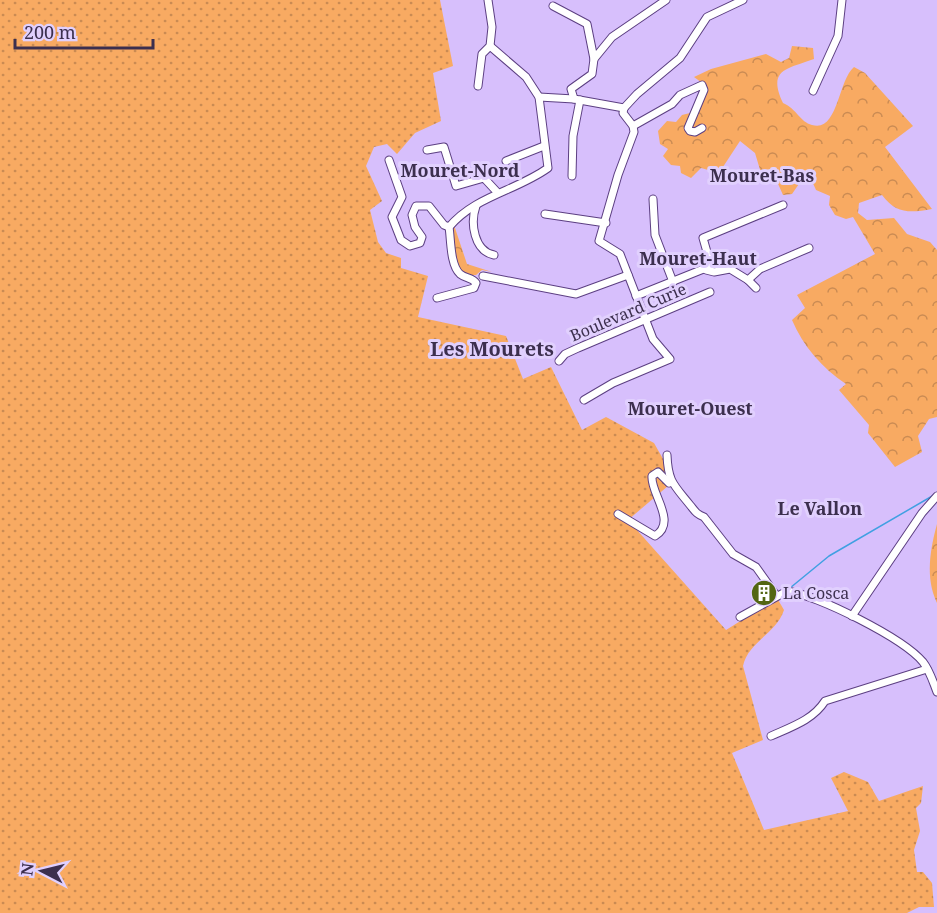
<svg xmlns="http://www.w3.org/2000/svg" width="937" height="913" font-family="'Noto Serif',serif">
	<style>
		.grass { fill: url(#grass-dots) }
		.forest { fill: url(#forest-crowns) }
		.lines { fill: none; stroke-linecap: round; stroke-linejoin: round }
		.stream { stroke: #40a0e2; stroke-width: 1.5 }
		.minor-casing { stroke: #5c3f82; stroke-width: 9 }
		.minor { stroke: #fff; stroke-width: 7 }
		.labels { text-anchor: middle; stroke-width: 6; stroke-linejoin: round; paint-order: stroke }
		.street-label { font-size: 16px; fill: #3c2f4e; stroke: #e1d0fe }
		.poi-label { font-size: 16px; fill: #3c2f4e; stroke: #e1d0fe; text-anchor: start }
		.neighbourhood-label { font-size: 18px; font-weight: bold; fill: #3c2f4e; stroke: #e1d0fe }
		.quarter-label { font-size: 20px; font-weight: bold; fill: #3c2f4e; stroke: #e1d0fe }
	</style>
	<defs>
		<pattern id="grass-dots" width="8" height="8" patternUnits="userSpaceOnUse" patternTransform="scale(1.5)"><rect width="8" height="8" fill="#f8aa62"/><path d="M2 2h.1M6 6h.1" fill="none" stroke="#ca8b53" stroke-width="1.8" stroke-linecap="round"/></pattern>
		<pattern id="forest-crowns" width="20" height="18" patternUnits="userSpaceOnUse" patternTransform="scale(1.5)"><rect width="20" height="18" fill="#f8aa62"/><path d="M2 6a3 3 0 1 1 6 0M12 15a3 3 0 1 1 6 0" fill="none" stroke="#ca8b53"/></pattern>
	</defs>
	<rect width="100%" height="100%" fill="#d7bffc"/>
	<path class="grass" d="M 0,0 L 440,0 L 453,66 L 433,73 L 441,121 L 415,133 L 397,154 L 387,144 L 374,147 L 366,166 L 382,201 L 370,210 L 378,242 L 386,253 L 401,258 L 401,268 L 428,276 L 418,317 L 506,336 L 523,379 L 551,367 L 582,430 L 606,417 L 654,443 L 675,480 L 628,520 L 726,630 L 777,598 L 784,610 C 776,634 748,642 743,666 L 763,740 L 732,753 L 764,830 L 848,811 L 831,778 L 844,772 L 868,782 L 879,801 L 923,786 L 921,803 L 916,808 L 920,831 L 914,850 L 917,872 L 923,872 L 932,883 L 934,907 L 919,907 L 907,913 L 0,913 Z"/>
	<g class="forest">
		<path d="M 792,46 L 813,48 L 814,59 C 787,69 767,69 783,103 C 797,109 800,122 812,125 C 838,133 838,80 854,67 L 865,73 L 913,126 L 885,147 L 932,209 C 910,213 896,214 882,195 L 859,203 L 858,213 L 867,220 L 894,218 L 907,234 L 930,242 L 937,250 L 937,417 L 929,419 L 918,436 L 922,452 L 895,467 L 868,433 L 869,425 L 839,390 L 846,384 C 822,368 803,346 792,320 L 805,308 L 797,295 L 875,254 L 853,217 L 846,219 L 835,215 L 829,205 L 830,196 L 816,190 L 811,179 L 801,181 L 792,194 L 783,195 L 775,177 L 761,173 L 755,153 L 740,141 L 719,173 L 701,168 L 691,178 L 681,173 L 680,166 L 671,165 L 663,156 L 668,149 L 660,144 L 658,131 L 667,121 L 676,122 L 682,115 L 690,113 L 705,85 L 694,77 L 711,69 L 766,54 L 781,62 L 789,58 Z"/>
		<path d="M 454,225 L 467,264 L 492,272 L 482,270 L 476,275 L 464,275 C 455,262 448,241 454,225 Z"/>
		<path d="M 937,524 L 937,603 C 925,578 930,550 937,524 Z"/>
	</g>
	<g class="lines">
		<path class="stream" d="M 790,588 L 829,556 L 934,495"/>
		<g class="minor-casing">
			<g id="minor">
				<path d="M 553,6 L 587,24 L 594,59"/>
				<path d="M 478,86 L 482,54 L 490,46 L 492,27 L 488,0"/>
				<path d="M 813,91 L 838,36 L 842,0"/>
				<path d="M 539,97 L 574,99 L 624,108"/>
				<path d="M 574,99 L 571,89 L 592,74 L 594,59 L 612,37 L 666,0"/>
				<path d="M 624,108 L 637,94 L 680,58 L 707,17 L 743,0"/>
				<path d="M 633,126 L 672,104 L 680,95 L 702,85 L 704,90 L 688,128 L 690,131 L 695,132 L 702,128"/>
				<path d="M 427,150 L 444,147 L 456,186 L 484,178 L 497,192"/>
				<path d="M 389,160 L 402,197 L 392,217 L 401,240 L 410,246 L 420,243 L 422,237 L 415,227 L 412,215 L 416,206 L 429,206 L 444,225 L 449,227 C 475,196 516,191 548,168 L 539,97 L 526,77 L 490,46"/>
				<path d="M 506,161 L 544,146"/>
				<path d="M 572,176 L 573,136 L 580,100"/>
				<path d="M 653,199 L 655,235 L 673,282"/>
				<path d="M 476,206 C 470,223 474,251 494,255"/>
				<path d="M 545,214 L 606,223"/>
				<path d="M 706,270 L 714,272 L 730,269 L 748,280 L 760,269 L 809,248"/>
				<path d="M 483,276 L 576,294 L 628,275"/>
				<path d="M 748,280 L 756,288"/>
				<path d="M 636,296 L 711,266 L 703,238 L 783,205"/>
				<path d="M 437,298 L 474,288 L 476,283 C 472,277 466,279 460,274 C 450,265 451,239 449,227"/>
				<path d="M 559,361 L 565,354 L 578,348 L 710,292"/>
				<path d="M 584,400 L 613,383 L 670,359 L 653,339 L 620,254 L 599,241 L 618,175 L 634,132 L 633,126 L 623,113 L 624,108"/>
				<path d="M 667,455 C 668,482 674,485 690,505 C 695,511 696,514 704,517 L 733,554 L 756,567 L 776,595"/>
				<path d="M 618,514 L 655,536 C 678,522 650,493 652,476 L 658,472 L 669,483"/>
				<path d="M 852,616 L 922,513 L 937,496"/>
				<path d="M 740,617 L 787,591 C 817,595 903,638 923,662 C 930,671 933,682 937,692"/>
				<path d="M 771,736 C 791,727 813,720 825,701 L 927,669"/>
			</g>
		</g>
		<use href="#minor" class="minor"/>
	</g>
	<defs>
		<g id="building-disc" transform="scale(1.35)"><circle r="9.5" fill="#536612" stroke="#e1d0fe"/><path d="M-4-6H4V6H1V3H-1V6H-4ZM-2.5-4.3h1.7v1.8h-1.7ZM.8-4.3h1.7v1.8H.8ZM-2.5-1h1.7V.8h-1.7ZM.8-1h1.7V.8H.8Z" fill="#fff"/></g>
	</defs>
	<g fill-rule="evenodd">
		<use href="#building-disc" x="764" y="593"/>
	</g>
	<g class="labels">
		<g class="street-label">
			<text transform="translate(628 312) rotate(-23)" y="6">Boulevard Curie</text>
		</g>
		<g class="poi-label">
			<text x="783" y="599">La Cosca</text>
		</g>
		<g class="neighbourhood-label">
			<text x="460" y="177">Mouret-Nord</text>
			<text x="762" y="182">Mouret-Bas</text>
			<text x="698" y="265">Mouret-Haut</text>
			<text x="690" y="415">Mouret-Ouest</text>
			<text x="820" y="515">Le Vallon</text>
		</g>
		<g class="quarter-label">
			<text x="492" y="356">Les Mourets</text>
		</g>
	</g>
	<g transform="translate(42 871) rotate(277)" stroke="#e1d0fe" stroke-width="4.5" paint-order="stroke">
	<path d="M0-4.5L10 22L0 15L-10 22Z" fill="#3c2f4e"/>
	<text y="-9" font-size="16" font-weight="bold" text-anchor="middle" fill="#3c2f4e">N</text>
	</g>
	<path d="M15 39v9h138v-9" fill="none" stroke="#3c2f4e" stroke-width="3"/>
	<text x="24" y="39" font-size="18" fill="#3c2f4e" stroke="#e1d0fe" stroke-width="4.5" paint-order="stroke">200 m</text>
</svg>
